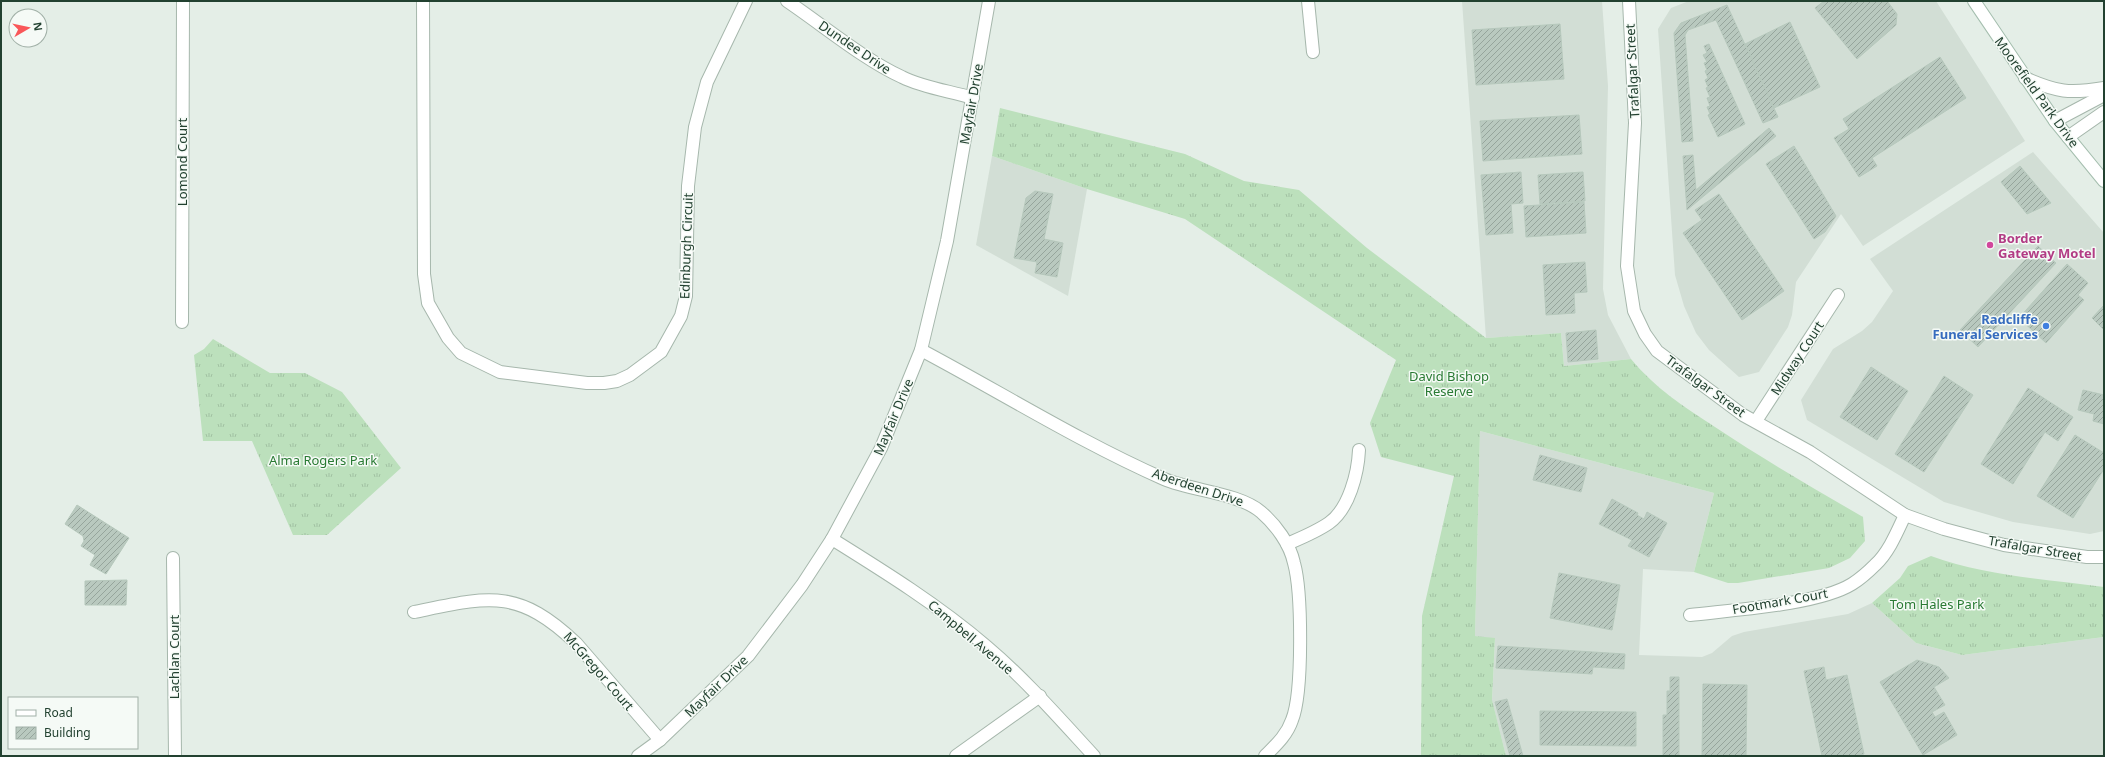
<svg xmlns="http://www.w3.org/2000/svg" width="2105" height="757" font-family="'Noto Sans',sans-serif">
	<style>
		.built { fill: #d2ded5 }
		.grass { fill: url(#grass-tufts) }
		.building { fill: url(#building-hatch); stroke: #b6c8bc }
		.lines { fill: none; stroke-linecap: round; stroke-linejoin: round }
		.minor-casing { stroke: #a6b7ac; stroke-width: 14 }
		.tertiary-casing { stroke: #a6b7ac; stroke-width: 14 }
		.secondary-casing { stroke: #a4beae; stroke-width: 14 }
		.minor { stroke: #fff; stroke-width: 12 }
		.tertiary { stroke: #fff; stroke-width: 12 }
		.secondary { stroke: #fff; stroke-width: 12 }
		.hotel-dot { fill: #d1479c; stroke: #f5faf6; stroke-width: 1.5 }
		.shop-dot { fill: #3f7fe0; stroke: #f5faf6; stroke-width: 1.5 }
		.labels { text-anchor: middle; stroke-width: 3; stroke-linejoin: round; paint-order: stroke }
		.street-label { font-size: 13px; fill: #224130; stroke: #f5faf6 }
		.hotel-label { font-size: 13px; font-weight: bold; fill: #b23c85; stroke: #f5faf6; text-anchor: start }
		.shop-label { font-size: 13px; font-weight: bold; fill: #366cbe; stroke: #f5faf6; text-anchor: end }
		.park-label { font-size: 13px; fill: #297a33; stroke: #f5faf6 }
	</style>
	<defs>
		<pattern id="grass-tufts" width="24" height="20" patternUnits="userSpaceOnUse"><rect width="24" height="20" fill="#bce0bc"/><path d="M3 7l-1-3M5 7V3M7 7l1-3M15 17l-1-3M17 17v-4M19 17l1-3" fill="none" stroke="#a1c1a2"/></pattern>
		<pattern id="building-hatch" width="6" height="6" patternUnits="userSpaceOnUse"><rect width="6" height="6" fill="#b9c9bf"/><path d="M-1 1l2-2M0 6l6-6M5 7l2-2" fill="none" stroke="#96a59c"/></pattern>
	</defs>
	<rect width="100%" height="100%" fill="#e4eee7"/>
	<g class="built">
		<path d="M 1462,1 L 1602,1 L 1608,86 L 1603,289 L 1608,315 L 1631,359 L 1564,366 L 1561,333 L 1486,338 Z"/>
		<path d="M 1689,1 L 1936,1 L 2025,141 L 1863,246 L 1841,214 L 1796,282 L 1792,315 L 1788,327 L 1759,372 L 1739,377 L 1709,350 L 1696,333 L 1684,306 L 1675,275 L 1658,29 L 1671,8 Z"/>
		<path d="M 2033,152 L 2104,233 L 2104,531 L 2090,534 L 2013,522 L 1944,502 L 1807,420 L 1801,400 L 1833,349 L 1862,331 L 1872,322 L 1893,291 L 1870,259 Z"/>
		<path d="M 992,156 L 1087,189 L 1068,296 L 976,245 Z"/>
		<path d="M 1480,431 L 1714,493 L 1694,572 L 1643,569 L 1639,655 L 1702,657 L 1712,653 L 1732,636 L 1744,632 L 1848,614 L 1872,603 L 1916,643 L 1962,655 L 2104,637 L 2104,756 L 1506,756 L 1492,701 L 1495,639 L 1475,636 Z"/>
	</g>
	<g class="grass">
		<path d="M 1000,108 L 1185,154 L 1244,181 L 1299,190 L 1367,248 L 1486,338 L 1561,333 L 1564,366 L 1631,359 C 1656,389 1683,406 1715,427 C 1763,459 1813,488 1863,517 L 1865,541 L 1850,558 L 1829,568 L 1738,583 L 1728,583 L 1694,572 L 1714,493 L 1480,431 L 1475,636 L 1495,638 L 1492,700 L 1506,756 L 1421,756 L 1422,616 L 1454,476 L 1381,457 L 1370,423 L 1396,360 L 1185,219 L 1087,189 L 992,156 Z"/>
		<path d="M 213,339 L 270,373 L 305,373 L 342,392 L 401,468 L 327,535 L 293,535 L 252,441 L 203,441 L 194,355 L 204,349 Z"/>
		<path d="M 1931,556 C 1986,576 2046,579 2104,587 L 2104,637 L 1962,655 L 1916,643 L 1872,603 L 1900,578 L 1908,566 Z"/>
	</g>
	<g class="building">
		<path d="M 1824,1 L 1887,1 L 1897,14 L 1896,25 L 1857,59 L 1815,8 Z"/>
		<path d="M 1727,5 L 1778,117 L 1763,123 L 1716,20 L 1688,30 L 1685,35 L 1693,141 L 1682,142 L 1674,33 L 1681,23 Z"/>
		<path d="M 1790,22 L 1820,87 L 1774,108 L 1745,44 Z"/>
		<path d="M 1560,24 L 1564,79 L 1476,85 L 1472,30 Z"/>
		<path d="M 1709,44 L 1745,124 L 1718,137 L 1708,115 L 1710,114 L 1707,107 L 1710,106 L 1707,98 L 1710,97 L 1706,88 L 1708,87 L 1705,80 L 1708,78 L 1705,71 L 1707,70 L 1704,63 L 1707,62 L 1703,55 L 1707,53 L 1704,46 Z"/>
		<path d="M 1940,57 L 1966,98 L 1872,158 L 1877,166 L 1859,177 L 1834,138 L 1849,129 L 1843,119 Z"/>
		<path d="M 1579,115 L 1582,154 L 1483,161 L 1480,121 Z"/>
		<path d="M 1769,128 L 1776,136 L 1687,210 L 1683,156 L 1693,155 L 1696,190 Z"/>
		<path d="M 1794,146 L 1836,216 L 1825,232 L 1814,239 L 1766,164 Z"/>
		<path d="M 2020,166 L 2051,203 L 2027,214 L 2001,182 Z"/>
		<path d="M 1521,172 L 1523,203 L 1511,204 L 1513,233 L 1486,235 L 1481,175 Z"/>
		<path d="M 1583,172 L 1585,201 L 1540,204 L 1538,175 Z"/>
		<path d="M 1035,191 L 1053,194 L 1044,239 L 1063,243 L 1057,277 L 1035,273 L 1037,262 L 1014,258 L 1026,198 Z"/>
		<path d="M 1719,194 L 1784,291 L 1742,320 L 1683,233 L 1702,220 L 1695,210 Z"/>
		<path d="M 1584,202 L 1586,233 L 1526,237 L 1524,206 Z"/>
		<path d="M 2038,246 L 2056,263 L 1978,347 L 1960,330 Z"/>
		<path d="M 1585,262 L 1587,292 L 1574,293 L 1575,313 L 1546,315 L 1543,265 Z"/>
		<path d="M 2067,264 L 2088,283 L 2078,295 L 2084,300 L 2046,343 L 2019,318 Z"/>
		<path d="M 2104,305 L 2104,330 L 2092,318 Z"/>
		<path d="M 1596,330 L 1598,359 L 1568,362 L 1566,333 Z"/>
		<path d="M 1871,367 L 1908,391 L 1877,440 L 1840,417 Z"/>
		<path d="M 1944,376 L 1973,395 L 1924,472 L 1895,454 Z"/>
		<path d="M 2028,388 L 2073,417 L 2058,441 L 2045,432 L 2013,484 L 1981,464 Z"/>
		<path d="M 2083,390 L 2104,395 L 2104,424 L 2093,421 L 2094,414 L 2078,410 Z"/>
		<path d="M 2075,435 L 2104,453 L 2104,469 L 2073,518 L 2037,496 Z"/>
		<path d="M 1540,455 L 1587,468 L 1581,492 L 1533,480 Z"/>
		<path d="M 1612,499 L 1638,513 L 1637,515 L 1644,519 L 1647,512 L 1667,523 L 1649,557 L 1628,546 L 1632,540 L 1599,524 Z"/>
		<path d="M 77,505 L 129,538 L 106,574 L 90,565 L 95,555 L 81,546 L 84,541 L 83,536 L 65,524 Z"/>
		<path d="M 1559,573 L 1620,585 L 1612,630 L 1550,618 Z"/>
		<path d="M 127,580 L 126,605 L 85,605 L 85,581 Z"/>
		<path d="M 1498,646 L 1625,654 L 1624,669 L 1593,667 L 1592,674 L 1496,668 Z"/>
		<path d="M 1917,660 L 1939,667 L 1949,678 L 1934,687 L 1945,705 L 1932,712 L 1935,717 L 1944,712 L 1957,735 L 1923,755 L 1880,682 Z"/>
		<path d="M 1824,667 L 1826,680 L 1847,675 L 1864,754 L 1853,756 L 1822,756 L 1804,671 Z"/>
		<path d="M 1670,677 L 1679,677 L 1679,756 L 1663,756 L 1663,715 L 1667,715 L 1667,691 L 1670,691 Z"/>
		<path d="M 1703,684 L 1747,685 L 1746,756 L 1702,756 Z"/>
		<path d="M 1507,699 L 1523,756 L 1510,756 L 1495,702 Z"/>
		<path d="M 1540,711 L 1636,712 L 1636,746 L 1540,745 Z"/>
	</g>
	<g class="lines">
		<g class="minor-casing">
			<g id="minor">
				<path d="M 423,1 L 424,274 L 428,303 L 448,338 L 461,353 L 500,372 L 587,383 L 604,383 L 617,381 L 630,375 L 661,352 L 681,316 L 686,296 L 688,186 L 695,127 L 707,82 L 746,1"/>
				<path d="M 787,1 C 824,26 863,59 902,77 C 924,88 950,91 973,98"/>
				<path d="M 1308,1 L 1313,52"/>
				<path d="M 1629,1 L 1635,123 L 1627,266 L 1634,311 L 1645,334 L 1657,351 L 1743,415 L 1810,452 L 1905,515 L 1944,529 L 2004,545 L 2087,557 L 2104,557"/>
				<path d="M 182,322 L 183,1"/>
				<path d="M 921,350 C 1002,393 1080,442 1164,479 C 1192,491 1239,493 1261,512 C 1276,525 1290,544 1294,563 C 1302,592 1303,693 1292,720 C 1287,735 1276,745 1265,756"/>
				<path d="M 1756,421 L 1838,295"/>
				<path d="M 832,539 C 885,572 938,605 986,646 C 1025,679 1059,718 1094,756"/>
				<path d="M 1287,544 C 1301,538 1316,532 1329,523 C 1349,509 1358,473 1359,450"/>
				<path d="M 173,558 L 175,756"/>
				<path d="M 414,612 C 488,597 517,587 576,643 L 660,740"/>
				<path d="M 1690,615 C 1731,610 1818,605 1852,584 C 1860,579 1868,572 1875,565 C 1889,552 1897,532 1905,515"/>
				<path d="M 956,756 L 1040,696"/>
			</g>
		</g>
		<g class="tertiary-casing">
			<g id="tertiary">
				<path d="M 2025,78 C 2057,92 2069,94 2104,88"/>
				<path d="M 2055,121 L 2104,95"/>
				<path d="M 2068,137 L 2104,112"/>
				<path d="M 638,756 L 660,740 L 748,656 L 802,585 L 832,539 L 881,448 L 921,350 L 947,241 L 989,1"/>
			</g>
		</g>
		<g class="secondary-casing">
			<path id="secondary" d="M 1974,1 L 2055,121 L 2104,181"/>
		</g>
		<use href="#minor" class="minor"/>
		<use href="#tertiary" class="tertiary"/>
		<use href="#secondary" class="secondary"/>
	</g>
	<circle class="hotel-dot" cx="1990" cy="245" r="4"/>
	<circle class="shop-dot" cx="2046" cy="326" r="4"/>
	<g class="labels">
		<g class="street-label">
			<text transform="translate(855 47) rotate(34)" y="5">Dundee Drive</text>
			<text transform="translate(1632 71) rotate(-93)" y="5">Trafalgar Street</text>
			<text transform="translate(2037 92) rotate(54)" y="5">Moorefield Park Drive</text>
			<text transform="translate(971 104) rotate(-80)" y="5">Mayfair Drive</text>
			<text transform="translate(182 162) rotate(-90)" y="5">Lomond Court</text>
			<text transform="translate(686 246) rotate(-88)" y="5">Edinburgh Circuit</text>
			<text transform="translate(1797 358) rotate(-57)" y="5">Midway Court</text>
			<text transform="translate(1706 386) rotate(36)" y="5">Trafalgar Street</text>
			<text transform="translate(893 417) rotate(-67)" y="5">Mayfair Drive</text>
			<text transform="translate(1198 487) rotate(18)" y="5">Aberdeen Drive</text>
			<text transform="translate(2035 548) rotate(10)" y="5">Trafalgar Street</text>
			<text transform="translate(1780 601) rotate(-10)" y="5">Footmark Court</text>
			<text transform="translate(971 637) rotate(40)" y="5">Campbell Avenue</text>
			<text transform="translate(174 657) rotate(-90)" y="5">Lachlan Court</text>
			<text transform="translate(599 671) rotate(49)" y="5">McGregor Court</text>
			<text transform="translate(716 686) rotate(-44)" y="5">Mayfair Drive</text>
		</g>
		<g class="hotel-label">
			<text x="1998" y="243">Border<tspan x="1998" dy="15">Gateway Motel</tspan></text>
		</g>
		<g class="shop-label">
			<text x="2038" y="324">Radcliffe<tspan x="2038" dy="15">Funeral Services</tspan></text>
		</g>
		<g class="park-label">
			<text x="1449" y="381">David Bishop<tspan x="1449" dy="15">Reserve</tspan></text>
			<text x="323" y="465">Alma Rogers Park</text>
			<text x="1937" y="609">Tom Hales Park</text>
		</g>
	</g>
	<rect width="2105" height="757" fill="none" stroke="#224130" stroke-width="4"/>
	<rect x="8" y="697" width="130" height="52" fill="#f5faf6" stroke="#a1b0a7"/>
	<rect x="16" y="710" width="20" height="6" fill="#ffffff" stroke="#a1b0a7"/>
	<text x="44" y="717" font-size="12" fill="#224130">Road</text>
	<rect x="16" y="727" width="20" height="12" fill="url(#building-hatch)" stroke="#a1b0a7"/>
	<text x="44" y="737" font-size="12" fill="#224130">Building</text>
	<g transform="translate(28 28) rotate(81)"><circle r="19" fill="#f5faf6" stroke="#a1b0a7"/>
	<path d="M0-3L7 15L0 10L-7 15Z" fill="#f95759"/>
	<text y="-6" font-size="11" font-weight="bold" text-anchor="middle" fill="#224130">N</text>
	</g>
</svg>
